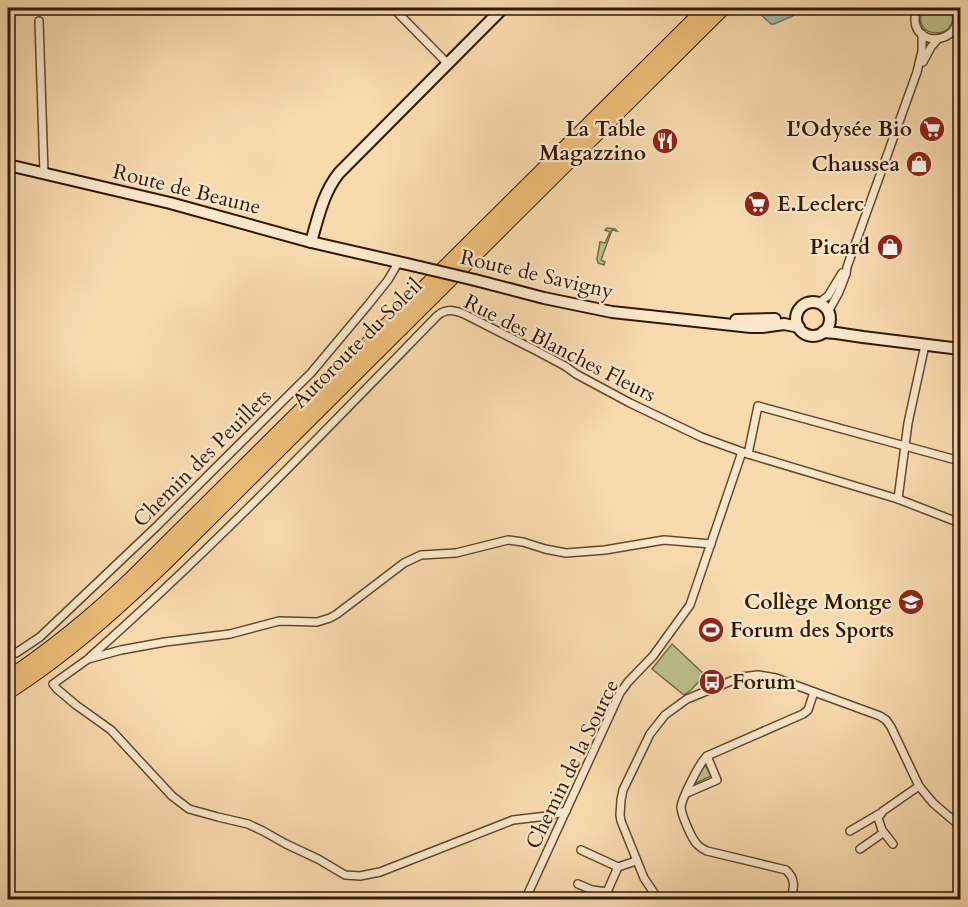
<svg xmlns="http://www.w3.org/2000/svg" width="968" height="907" font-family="Cardo,serif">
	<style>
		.green { fill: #bbc08c; stroke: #766c47; stroke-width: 1.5 }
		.water { fill: #9dbbaa; stroke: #727a67; stroke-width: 1.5 }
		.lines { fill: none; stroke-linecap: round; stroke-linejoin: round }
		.street-casing { stroke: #63482d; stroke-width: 10 }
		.secondary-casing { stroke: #311802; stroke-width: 14 }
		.highway-casing { stroke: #311802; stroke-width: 16 }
		.street { stroke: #fae7cb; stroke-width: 7 }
		.secondary { stroke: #fae7cb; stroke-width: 10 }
		.highway { stroke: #ecbd78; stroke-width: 14 }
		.secondary-bridge-casing { stroke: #311802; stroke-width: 14; stroke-linecap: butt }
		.secondary-bridge { stroke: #fae7cb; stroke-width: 10 }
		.labels { text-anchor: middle; stroke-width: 4.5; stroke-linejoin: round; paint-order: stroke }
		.poi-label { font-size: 21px; font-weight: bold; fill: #311802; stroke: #fae7cb; text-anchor: end }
		.street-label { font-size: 21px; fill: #311802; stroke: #fae7cb }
	</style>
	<rect width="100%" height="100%" fill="#f8daaf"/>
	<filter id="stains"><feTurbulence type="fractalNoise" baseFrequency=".00333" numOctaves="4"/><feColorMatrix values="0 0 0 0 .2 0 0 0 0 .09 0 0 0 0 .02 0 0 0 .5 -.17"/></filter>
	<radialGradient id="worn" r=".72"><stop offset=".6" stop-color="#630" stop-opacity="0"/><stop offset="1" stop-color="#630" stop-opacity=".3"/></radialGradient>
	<g class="green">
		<path d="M 924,8 L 949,8 C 968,41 905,41 924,8 Z"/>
		<path d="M 607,228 L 615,229 L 617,231 L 612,230 L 601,260 L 605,262 L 604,265 L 598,263 L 597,259 L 600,242 L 605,243 L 610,232 L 605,230 Z"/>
		<path d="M 672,644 L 705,675 L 692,689 L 684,695 L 652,669 Z"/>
		<path d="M 704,763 L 711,776 L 694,784 L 693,783 Z"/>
	</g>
	<path class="water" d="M 760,8 L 796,8 L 793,16 L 774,24 L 771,24 L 757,11 Z"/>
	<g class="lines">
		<g class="street-casing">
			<g id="street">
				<path d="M 393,8 L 447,63"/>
				<path d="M 917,8 C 903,51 968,47 956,8"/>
				<path d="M 39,21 L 44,173"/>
				<path d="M 923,62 L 931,47 L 937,40"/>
				<path d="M 818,303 L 828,296 L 842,273"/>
				<path d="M 828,312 L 839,292 L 846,274 L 847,267 L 917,72 L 922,51 L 922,34"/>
				<path d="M 748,454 L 758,406 L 960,461"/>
				<path d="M 898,499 L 908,423 L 925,345"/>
				<path d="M 8,651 L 12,653 L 16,653 L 40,637 L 156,527 L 311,373 L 368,305 L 388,280 L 398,263"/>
				<path d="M 90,657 C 212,549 324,432 437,316 C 446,308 454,310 464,314 L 535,350 L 565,366 L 576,374 L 630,403 L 701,437 L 748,454 L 898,499 L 960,523"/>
				<path d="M 687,793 L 717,780 L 707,756"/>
				<path d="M 566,811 L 547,816 L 513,820 L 380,872 L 360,876 L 345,875 L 318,859 L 286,844 L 263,831 L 248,824 L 218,817 L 189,809 L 172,796 L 111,730 L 76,705 L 57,689 L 53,684 L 88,659 L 121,650 L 165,642 L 230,634 L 279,621 L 317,622 L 330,618 L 337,614 L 404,563 L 421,555 L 456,553 L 508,540 L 523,542 L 545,549 L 566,553 L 605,550 L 664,540 L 711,544"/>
				<path d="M 850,831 L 879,814"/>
				<path d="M 893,844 L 882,830 L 878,818 L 883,811 L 919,786"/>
				<path d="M 860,849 L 883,833"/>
				<path d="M 581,850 L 618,867 L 636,861"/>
				<path d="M 578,884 L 592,890 L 607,892 L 616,900"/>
				<path d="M 607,892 L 618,867"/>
				<path d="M 525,900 L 620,693 L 628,682 L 653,656 L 690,605 L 742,452"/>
				<path d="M 662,900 L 656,896 L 644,878 L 621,821 L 620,815 L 621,800 L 623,790 L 650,734 L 665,715 L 687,699 L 741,677 L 758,675 L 776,678 L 880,716 L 886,720 L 891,727 L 919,786 L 933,803 L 960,826"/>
				<path d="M 791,900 C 794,887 796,879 786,870 L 707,851 C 703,849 699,847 696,843 C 691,837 681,814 681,807 C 682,798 700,762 707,756 L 803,714 L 808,710 L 814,692"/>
				<path d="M 959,900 L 960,898"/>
			</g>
		</g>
		<g class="secondary-casing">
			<g id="secondary">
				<path d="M 8,165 L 170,203 L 311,242 L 420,267"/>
				<path d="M 311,242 C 318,218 323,193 339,173 L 503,8"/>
				<path d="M 475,280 L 544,298 L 612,312 L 751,327 L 762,327 L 784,324 L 799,327"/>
				<circle cx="813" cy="319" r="17"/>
				<path d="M 736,320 L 775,319"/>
				<path d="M 823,332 L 836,333 L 863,337 L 960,349"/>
			</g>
		</g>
		<g class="highway-casing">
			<g id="highway">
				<path d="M 8,678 C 52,649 93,615 132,578 L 706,8"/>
				<path d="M 8,692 C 66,655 117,609 167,561 L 723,8"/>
			</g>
		</g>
		<use href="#street" class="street"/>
		<use href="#secondary" class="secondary"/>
		<use href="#highway" class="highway"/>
		<g class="secondary-bridge-casing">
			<path id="secondary-bridge" d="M 420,267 L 475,280"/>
		</g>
		<use href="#secondary-bridge" class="secondary-bridge"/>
	</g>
	<defs>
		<g id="supermarket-disc" transform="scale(1.35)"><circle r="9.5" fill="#8f2418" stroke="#fae7cb"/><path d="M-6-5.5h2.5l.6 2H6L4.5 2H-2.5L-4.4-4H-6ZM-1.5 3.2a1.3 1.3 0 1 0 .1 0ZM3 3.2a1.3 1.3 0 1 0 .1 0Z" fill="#fff"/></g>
		<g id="restaurant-disc" transform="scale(1.35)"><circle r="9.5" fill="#8f2418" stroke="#fae7cb"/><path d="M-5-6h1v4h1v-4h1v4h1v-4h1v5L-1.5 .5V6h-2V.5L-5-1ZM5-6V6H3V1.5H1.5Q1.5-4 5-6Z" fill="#fff"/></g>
		<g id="shop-disc" transform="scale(1.35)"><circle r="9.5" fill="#8f2418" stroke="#fae7cb"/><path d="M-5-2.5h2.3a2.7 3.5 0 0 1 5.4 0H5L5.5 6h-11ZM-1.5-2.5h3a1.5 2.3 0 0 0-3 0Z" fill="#fff"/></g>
		<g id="school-disc" transform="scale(1.35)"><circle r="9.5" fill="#8f2418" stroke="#fae7cb"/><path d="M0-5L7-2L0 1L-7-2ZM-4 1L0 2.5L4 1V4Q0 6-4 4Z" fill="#fff"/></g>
		<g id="stadium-disc" transform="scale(1.35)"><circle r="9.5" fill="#8f2418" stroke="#fae7cb"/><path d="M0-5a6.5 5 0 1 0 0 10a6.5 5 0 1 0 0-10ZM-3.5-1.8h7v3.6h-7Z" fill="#fff"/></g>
		<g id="bus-disc" transform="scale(1.35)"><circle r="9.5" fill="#8f2418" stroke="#fae7cb"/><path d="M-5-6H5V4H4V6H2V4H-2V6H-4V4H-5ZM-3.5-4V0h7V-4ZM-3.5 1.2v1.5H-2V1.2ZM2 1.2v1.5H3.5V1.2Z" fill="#fff"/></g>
	</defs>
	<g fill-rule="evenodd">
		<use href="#supermarket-disc" x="932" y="129"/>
		<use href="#restaurant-disc" x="665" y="141"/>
		<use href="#shop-disc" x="919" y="164"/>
		<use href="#supermarket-disc" x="757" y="204"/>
		<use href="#shop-disc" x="890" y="247"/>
		<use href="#school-disc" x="911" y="602"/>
		<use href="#stadium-disc" x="711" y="630"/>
		<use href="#bus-disc" x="712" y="682"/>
	</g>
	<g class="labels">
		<g class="poi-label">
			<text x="646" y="136">La Table<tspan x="646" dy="24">Magazzino</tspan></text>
			<text x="912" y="136">L'Odysée Bio</text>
			<text x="900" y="171">Chaussea</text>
			<text x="777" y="211" text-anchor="start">E.Leclerc</text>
			<text x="870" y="254">Picard</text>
			<text x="892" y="609">Collège Monge</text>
			<text x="730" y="637" text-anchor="start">Forum des Sports</text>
			<text x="732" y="689" text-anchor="start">Forum</text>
		</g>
		<g class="street-label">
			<text transform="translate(187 189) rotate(14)" y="7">Route de Beaune</text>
			<text transform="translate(537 274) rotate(13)" y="7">Route de Savigny</text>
			<text transform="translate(357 343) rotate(-45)" y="7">Autoroute du Soleil</text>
			<text transform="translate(560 348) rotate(27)" y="7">Rue des Blanches Fleurs</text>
			<text transform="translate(202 458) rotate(-45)" y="7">Chemin des Peuillets</text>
			<text transform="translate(572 764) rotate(-64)" y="7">Chemin de la Source</text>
		</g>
	</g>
	<rect width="968" height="907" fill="none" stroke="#f8daaf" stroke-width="30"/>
	<rect x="9" y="9" width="950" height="889" fill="none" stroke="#311802" stroke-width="3"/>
	<rect x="15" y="15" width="938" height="877" fill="none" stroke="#311802" stroke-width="1.5"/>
	<rect width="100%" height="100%" filter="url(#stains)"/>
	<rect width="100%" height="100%" fill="url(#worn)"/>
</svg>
